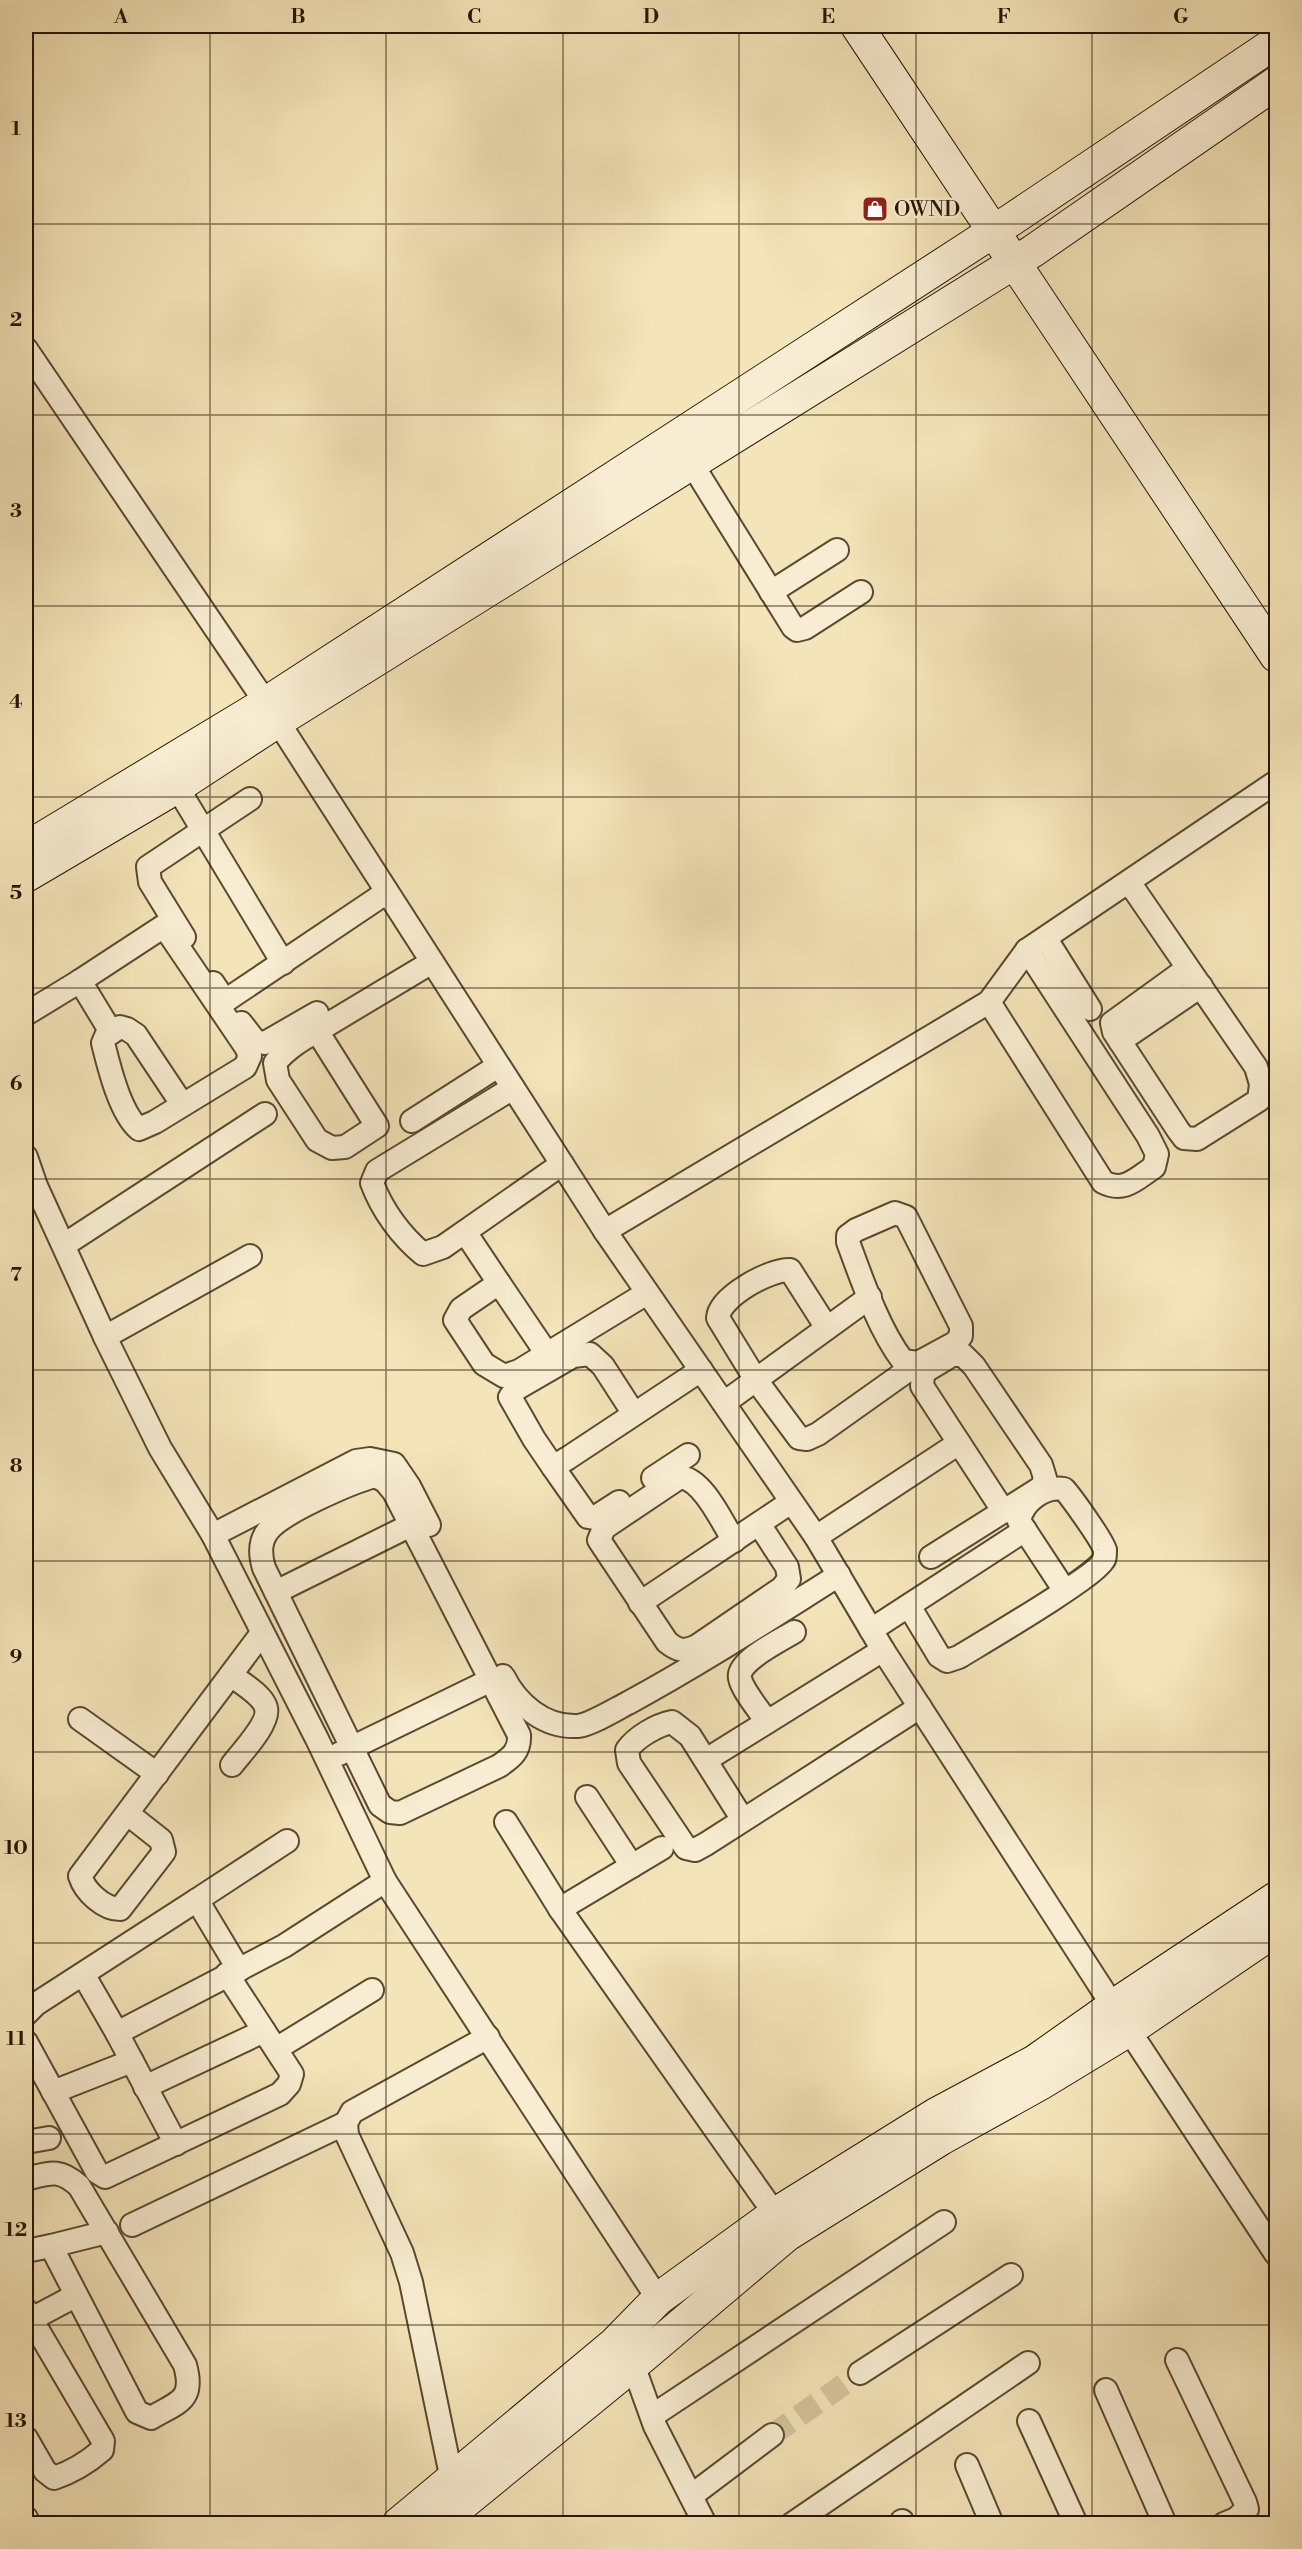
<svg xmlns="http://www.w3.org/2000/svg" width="1302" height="2549" font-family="'Libre Bodoni',serif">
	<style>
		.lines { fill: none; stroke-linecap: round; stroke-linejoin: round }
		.street-tunnel { stroke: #d5c59e; stroke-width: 22; stroke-dasharray: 22 11; stroke-linecap: butt }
		.street-casing { stroke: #594930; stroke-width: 26 }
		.secondary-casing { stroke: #251502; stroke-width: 34 }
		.street { stroke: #f8edd2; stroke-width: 22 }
		.secondary { stroke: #f8edd2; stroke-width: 32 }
		.grid { fill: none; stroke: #251502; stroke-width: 1.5; stroke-opacity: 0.55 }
		.labels { text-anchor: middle; stroke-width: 4.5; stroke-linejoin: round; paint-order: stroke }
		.poi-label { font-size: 21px; fill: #251502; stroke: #f8edd2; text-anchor: start }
		.neatline { fill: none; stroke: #251502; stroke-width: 2 }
		.grid-label { font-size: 20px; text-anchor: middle; font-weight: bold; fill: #251502 }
	</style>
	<rect width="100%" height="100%" fill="#f4e4b9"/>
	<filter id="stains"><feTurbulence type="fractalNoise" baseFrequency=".00333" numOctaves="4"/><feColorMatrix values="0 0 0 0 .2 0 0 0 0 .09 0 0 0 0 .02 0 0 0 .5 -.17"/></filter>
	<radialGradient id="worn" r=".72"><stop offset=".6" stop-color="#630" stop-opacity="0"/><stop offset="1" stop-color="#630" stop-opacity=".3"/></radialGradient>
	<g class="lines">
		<path class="street-tunnel" d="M 772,2435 L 860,2373"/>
		<g class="street-casing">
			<g id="street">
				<path d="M 26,349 L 266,703 L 605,1231 L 816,1537 L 883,1650 L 1113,2006 L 1276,2254"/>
				<path d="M 692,464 L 793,627 L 797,630 L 805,628 L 861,592"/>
				<path d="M 771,592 L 837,550"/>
				<path d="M 177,787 L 283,963"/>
				<path d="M 1129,882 L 1256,1067 L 1261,1084 L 1259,1100 L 1197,1139 L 1184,1138 L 1178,1130 L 1114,1032 L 1112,1023 L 1188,968"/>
				<path d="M 184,937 L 150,882 L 148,867 L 250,799"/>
				<path d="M 1046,939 L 1090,1009"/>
				<path d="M 80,981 L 164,926 L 246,1047 L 250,1056 L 245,1067 L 155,1122 L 139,1129 C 120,1113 109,1067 103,1043 L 106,1036 L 120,1027 L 127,1029 L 136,1035 L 182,1104"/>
				<path d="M 213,983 L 225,1001 L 387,892"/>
				<path d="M 989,1002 L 1103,1182 C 1124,1193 1136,1179 1154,1167 L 1157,1154 L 1148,1136 L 1027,950"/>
				<path d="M 26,1014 L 80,981 L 111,1032"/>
				<path d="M 241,1023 L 255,1041 L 265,1043 L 317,1013"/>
				<path d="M 317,1031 L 377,1126 L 345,1147 L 332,1148 L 317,1140 L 278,1080 L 275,1063 C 286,1049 301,1040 317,1031 L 432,962"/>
				<path d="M 1120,1041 L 1201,986"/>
				<path d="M 513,1088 L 377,1171 L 372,1183 C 382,1210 401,1236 423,1254 L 443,1247 L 562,1164"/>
				<path d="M 412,1121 L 498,1066"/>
				<path d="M 26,1157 L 36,1186 L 105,1337 L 160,1448 L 213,1535 L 317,1739 L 385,1881 L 658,2299"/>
				<path d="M 895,1213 L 906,1217 L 961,1326 L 961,1336 L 955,1343 L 918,1363 L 903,1361 C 879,1330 862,1280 848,1242 L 848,1236 L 856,1230 Z"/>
				<path d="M 605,1231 L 989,1002 L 1027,950 L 1276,782"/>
				<path d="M 465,1232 L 499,1283 L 461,1309 L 455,1320 L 484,1364 L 504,1376 L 519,1371 L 647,1293"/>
				<path d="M 64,1245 L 265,1114"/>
				<path d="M 499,1283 L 547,1354"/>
				<path d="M 827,1328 L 790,1270 C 770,1269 719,1297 718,1318 L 756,1380 L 799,1438 L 807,1439 L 818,1434 L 918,1363"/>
				<path d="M 105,1337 L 250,1256"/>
				<path d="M 724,1403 L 870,1297"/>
				<path d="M 634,1414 L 603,1366 L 590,1354 L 573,1356 L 516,1389 L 510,1397 L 534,1439 L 553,1467 L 568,1458 L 701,1370"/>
				<path d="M 553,1467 L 588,1517 L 594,1518 L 619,1502"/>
				<path d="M 375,1476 L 385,1481 L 394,1492 L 519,1735 C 520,1751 512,1757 499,1766 L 400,1813 L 390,1812 L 380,1805 L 264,1568 C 260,1555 259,1543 267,1532 C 280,1513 352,1482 375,1476 Z"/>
				<path d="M 653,1478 L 688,1455"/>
				<path d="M 213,1535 L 356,1461 L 370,1459 L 394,1464 L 409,1486 L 429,1525"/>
				<path d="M 816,1537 L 959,1443"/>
				<path d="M 734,1541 C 722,1522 703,1479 680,1477 L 604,1528 L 599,1540 L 667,1642 C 678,1651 684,1652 697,1646 L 782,1588 L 789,1579 L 787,1567 L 759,1524"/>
				<path d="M 931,1557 L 1042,1487 L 1045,1478 L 1041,1465 L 974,1366 L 963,1355 L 952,1355 L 927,1370 L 923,1375 L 922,1386 L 1004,1512"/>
				<path d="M 276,1592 L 411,1525"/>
				<path d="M 640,1603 L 791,1502"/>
				<path d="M 909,1606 L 939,1656 L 947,1661 L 959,1657 C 980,1644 1100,1574 1104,1559 C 1105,1559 1105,1551 1105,1550 C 1102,1540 1072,1498 1064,1489 C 1044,1486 1023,1501 1019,1521 L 1065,1591"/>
				<path d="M 871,1630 L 1025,1530"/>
				<path d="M 231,1675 C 241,1683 263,1695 266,1708 C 270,1723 241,1753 232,1765"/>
				<path d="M 503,1676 C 517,1704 544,1728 578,1726 C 590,1725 616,1709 628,1703 C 700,1664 769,1619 839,1575"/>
				<path d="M 80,1719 L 157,1774"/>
				<path d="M 767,1722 C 760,1711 742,1690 740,1678 C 736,1662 781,1640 794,1632"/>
				<path d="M 339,1754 L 491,1680"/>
				<path d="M 706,1760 L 883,1650"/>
				<path d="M 587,1797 L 632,1866"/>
				<path d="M 128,1814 L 161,1840 L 164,1852 L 120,1909 C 104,1909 85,1892 80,1876 L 262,1633"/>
				<path d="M 743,1820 L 690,1736 L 672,1722 C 657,1725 636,1737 627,1750 L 629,1763 L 686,1848 L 695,1850 L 706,1844 L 920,1707"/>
				<path d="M 506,1822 L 560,1909 L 775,2214"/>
				<path d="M 560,1909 L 662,1848"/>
				<path d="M 239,1970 L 197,1900 L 287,1841"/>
				<path d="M 83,1974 L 117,2033"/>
				<path d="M 26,2014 L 36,2004 L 197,1900"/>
				<path d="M 26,2042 L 97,2172 L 105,2177 L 280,2094 L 289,2084 L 292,2074 L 227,1974"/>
				<path d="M 276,2049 L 372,1990"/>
				<path d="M 145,2087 L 264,2031"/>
				<path d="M 53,2092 L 132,2061"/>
				<path d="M 26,2142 L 49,2138"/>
				<path d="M 176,2144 L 117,2033 L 284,1946 L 385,1881"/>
				<path d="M 26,2179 C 50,2173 59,2168 79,2186 L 185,2365 C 195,2401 178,2402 151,2418 L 137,2412 L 51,2246 L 107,2232"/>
				<path d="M 132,2225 L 346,2123"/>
				<path d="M 26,2251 L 51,2246"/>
				<path d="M 26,2310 L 103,2441 L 102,2450 C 87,2463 72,2472 54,2478 L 45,2471 L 26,2438"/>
				<path d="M 26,2322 L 75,2296"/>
				<path d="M 628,2351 L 655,2426 L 705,2524"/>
				<path d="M 1177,2360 L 1245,2502 L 1247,2509 L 1236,2519 L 1224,2524"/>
				<path d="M 860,2373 L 1011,2275"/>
				<path d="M 1106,2390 L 1165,2524"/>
				<path d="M 652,2416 L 944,2222"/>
				<path d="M 1029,2421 L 1076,2524"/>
				<path d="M 967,2465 L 992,2524"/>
				<path d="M 452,2480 L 411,2282 L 402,2253 L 347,2135 L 346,2123 L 352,2112 L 488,2037"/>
				<path d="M 691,2496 L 772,2435"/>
				<path d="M 26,2518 L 29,2524"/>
				<path d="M 902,2521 L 903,2524"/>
				<path d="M 792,2524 L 1028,2363"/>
			</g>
		</g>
		<g class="secondary-casing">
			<g id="secondary">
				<path d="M 857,26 L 1276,656"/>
				<path d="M 26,848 L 266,703 L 1011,220 L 1276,42"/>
				<path d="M 26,876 L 177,787 L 278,721 L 1033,251 L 1276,83"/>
				<path d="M 398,2524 L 615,2343 L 658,2299 L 775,2214 L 936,2114 L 1035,2061 L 1113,2006 L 1276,1898"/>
				<path d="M 438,2524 L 633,2365 L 787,2235 L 941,2139 L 1040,2084 L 1129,2030 L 1276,1930"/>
			</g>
		</g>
		<use href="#street" class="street"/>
		<use href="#secondary" class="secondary"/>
	</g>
	<path class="grid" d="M 210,26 L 210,2524M 386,26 L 386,2524M 563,26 L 563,2524M 739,26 L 739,2524M 916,26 L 916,2524M 1092,26 L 1092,2524M 26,224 L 1276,224M 26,415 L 1276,415M 26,606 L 1276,606M 26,797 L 1276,797M 26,988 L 1276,988M 26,1179 L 1276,1179M 26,1370 L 1276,1370M 26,1561 L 1276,1561M 26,1752 L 1276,1752M 26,1943 L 1276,1943M 26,2134 L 1276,2134M 26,2325 L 1276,2325"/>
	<defs>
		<g id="shop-square" transform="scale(1.35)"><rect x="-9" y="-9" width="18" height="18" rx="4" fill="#8f2418" stroke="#f8edd2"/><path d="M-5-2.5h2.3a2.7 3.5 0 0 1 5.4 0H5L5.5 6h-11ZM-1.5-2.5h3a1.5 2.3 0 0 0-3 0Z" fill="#fff"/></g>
	</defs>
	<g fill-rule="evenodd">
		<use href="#shop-square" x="875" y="209"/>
	</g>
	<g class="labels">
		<g class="poi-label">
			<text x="894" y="216">OWND</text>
		</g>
	</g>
	<rect width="1302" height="2549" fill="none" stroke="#f4e4b9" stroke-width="66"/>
	<rect x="33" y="33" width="1236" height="2483" class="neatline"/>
	<g class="grid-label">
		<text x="121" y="23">A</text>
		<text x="298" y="23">B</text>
		<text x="474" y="23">C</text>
		<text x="651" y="23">D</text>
		<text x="828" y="23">E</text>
		<text x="1004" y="23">F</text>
		<text x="1181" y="23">G</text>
		<text x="16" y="135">1</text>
		<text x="16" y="326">2</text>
		<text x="16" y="517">3</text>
		<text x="16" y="708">4</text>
		<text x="16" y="899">5</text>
		<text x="16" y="1090">6</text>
		<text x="16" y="1281">7</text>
		<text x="16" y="1472">8</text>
		<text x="16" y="1663">9</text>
		<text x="16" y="1854">10</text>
		<text x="16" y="2045">11</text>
		<text x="16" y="2236">12</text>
		<text x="16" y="2427">13</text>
	</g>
	<rect width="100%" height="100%" filter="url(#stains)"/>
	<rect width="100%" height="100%" fill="url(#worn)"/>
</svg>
